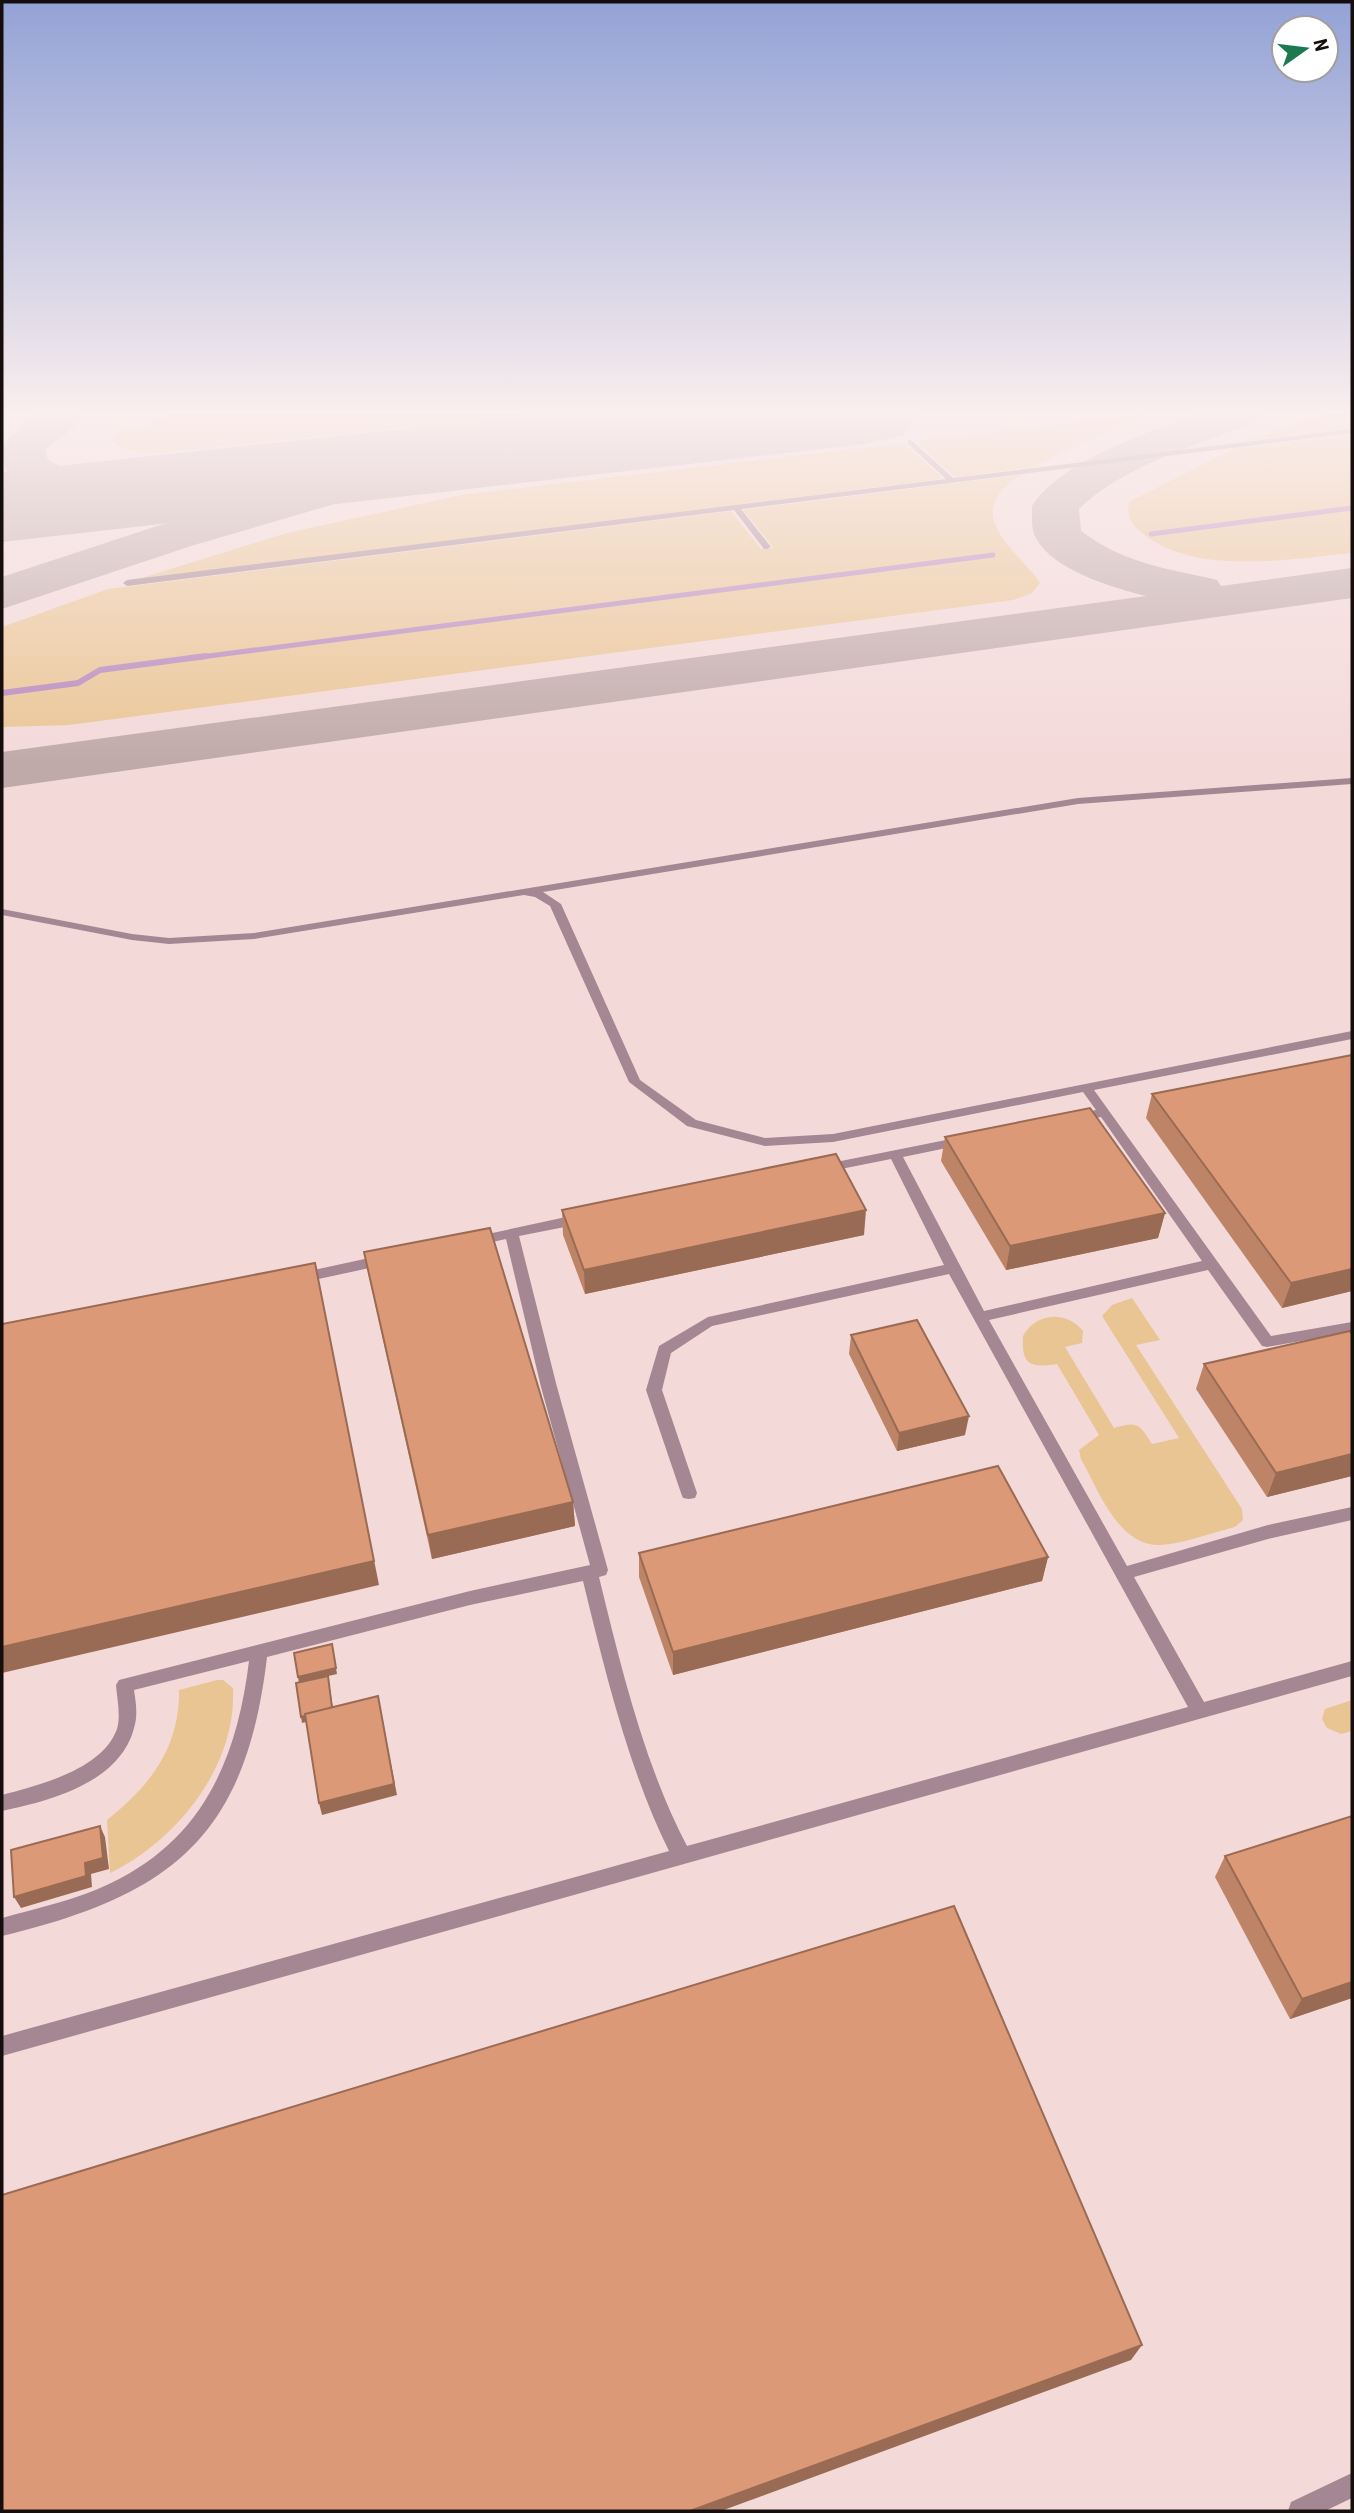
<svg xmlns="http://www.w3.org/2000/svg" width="1354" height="2513" font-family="'Roboto Condensed',sans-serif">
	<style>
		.green { fill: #eac594 }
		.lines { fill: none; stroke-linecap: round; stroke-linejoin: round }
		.stream-far1 { stroke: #b586bc; stroke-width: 5 }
		.stream { stroke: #b586bc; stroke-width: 6 }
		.taxiway { fill: #c0a9a9; fill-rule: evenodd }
		.runway { fill: #c0a9a9; fill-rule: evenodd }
		.lane { fill: #a58693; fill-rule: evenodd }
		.wall { fill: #bd8467 }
		.shaded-wall { fill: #9a6b54 }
		.building { fill: #dc9978; stroke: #9a6b54; stroke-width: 2 }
	</style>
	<rect width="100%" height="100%" fill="#f4d9d9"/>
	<g class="green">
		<path d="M 174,412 L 555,412 L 156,453 C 138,452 125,452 111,440 C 122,422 127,430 142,427 C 152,425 164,417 174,412 Z"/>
		<path d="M 1332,412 L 1352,412 L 1352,429 L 1245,441 Z"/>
		<path d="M 1142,415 L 1032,467 L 955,477 L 916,441 Z"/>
		<path d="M 1352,435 L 1352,553 C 1291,559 1200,575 1147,537 C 1134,527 1126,520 1129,502 L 1233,449 Z"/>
		<path d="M 904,443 L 940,476 L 940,479 L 132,581 L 287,533 L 461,495 Z"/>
		<path d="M 1020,475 C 1013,480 1004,487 999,494 C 976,528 1025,558 1040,583 L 1032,593 L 1013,600 L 69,725 L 2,727 L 2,627 L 108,589 L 731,511 L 761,549 L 774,548 L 743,510 Z"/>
		<path d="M 1132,1298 L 1160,1340 L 1136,1345 L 1242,1509 L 1243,1520 L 1235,1527 C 1211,1533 1186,1543 1161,1545 C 1118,1547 1098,1489 1081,1459 L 1079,1450 L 1099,1435 L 1057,1364 C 1031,1368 1021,1366 1023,1336 C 1036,1313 1066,1310 1083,1331 L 1082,1343 L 1065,1347 L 1114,1428 C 1138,1421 1139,1424 1152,1444 L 1179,1438 L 1102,1316 L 1112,1305 Z"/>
		<path d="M 217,1680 L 223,1680 L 233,1688 C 237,1765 178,1840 110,1873 L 107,1820 C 150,1786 180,1747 179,1690 Z"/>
		<path d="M 1352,1700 L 1352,1731 L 1341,1734 L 1327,1728 L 1322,1719 L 1325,1709 Z"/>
	</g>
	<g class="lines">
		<g class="stream-far1">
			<path d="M 1151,534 L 1352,508"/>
			<path d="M 193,658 L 993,555"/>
		</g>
		<path class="stream" d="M 2,693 L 78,683 L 100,670 L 206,656"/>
		<g class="taxiway">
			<path d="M 39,412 L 79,412 L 82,417 C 73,431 57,439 45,450 L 48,460 L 74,473 L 136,484 L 143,494 L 136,504 C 131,505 125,508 120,508 C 97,509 28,493 11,476 C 3,468 2,456 2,445 L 29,418 Z"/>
			<path d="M 1204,412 L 1263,412 L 1257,421 C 1201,444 1122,466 1079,509 L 1081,531 C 1125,564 1166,568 1217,580 L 1221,586 L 1352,568 L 1352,598 L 2,788 L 2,752 L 1146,596 C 1114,588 1052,570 1036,538 C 1031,530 1032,516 1032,506 C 1065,457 1150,433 1204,412 Z"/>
			<path d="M 445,445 L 461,449 L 467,458 L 461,467 L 191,546 L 2,609 L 2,577 L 157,526 Z"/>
		</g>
		<path class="runway" d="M 563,412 L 918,412 L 903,435 L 865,444 L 2,542 L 2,472 Z"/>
		<g class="lane">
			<path d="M 1352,429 L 1352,433 L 741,509 L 771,547 L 767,549 L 764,549 L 734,510 L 127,586 L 123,583 L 127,580 L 946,479 L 908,444 L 908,440 L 911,440 L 953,478 Z"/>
			<path d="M 1352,778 L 1352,784 L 1078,804 L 543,892 L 561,904 L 640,1080 L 696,1120 L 765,1138 L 833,1134 L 1352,1031 L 1352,1039 L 1094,1090 L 1271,1336 L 1352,1322 L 1352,1332 L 1267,1347 L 1262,1346 L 1208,1270 L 989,1320 L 1127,1566 L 1268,1525 L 1352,1507 L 1352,1520 L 1268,1539 L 1134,1577 L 1204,1702 L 1352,1661 L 1352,1676 L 2,2056 L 2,2036 L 669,1851 C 628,1768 605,1671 583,1581 L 470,1605 L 267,1657 C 246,1837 172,1895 2,1936 L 2,1918 C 38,1908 75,1900 109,1884 C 203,1840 237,1759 249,1661 L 134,1690 C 136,1703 138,1716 134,1728 C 120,1783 49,1801 2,1811 L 2,1795 C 39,1785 102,1770 117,1729 C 121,1715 117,1699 116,1685 L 119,1680 L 470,1591 L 590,1565 L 541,1387 L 506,1239 L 474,1246 L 469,1244 L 467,1241 L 469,1238 L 580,1214 L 587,1219 L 580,1224 L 519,1236 L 557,1387 L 608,1570 L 606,1575 L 599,1577 C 621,1667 644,1764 687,1846 L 1188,1707 L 949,1274 L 712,1326 L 671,1353 L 662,1390 L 697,1493 L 695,1498 L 689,1499 L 683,1498 L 681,1493 L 646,1390 L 659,1346 L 708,1317 L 944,1265 L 891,1159 L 826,1172 L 819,1168 L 826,1164 L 961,1137 L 966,1138 L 968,1141 L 966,1144 L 903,1157 L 984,1311 L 1202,1261 L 1101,1117 L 1077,1122 L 1072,1121 L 1071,1118 L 1072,1115 L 1096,1110 L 1083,1092 L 833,1142 L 765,1146 L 687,1126 L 629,1082 L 550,906 L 535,897 L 524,895 L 254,939 L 169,944 L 132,940 L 2,915 L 2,909 L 132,934 L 169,938 L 254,933 L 1078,798 Z"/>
			<path d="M 383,1255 L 390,1260 L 388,1264 L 300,1283 L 293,1278 L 300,1273 Z"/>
			<path d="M 1352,2473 L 1352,2498 L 1325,2511 L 1288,2511 L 1291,2502 Z"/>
		</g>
	</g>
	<g class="wall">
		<path d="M 1152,1094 L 1352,1291 L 1282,1308 L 1146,1118 Z"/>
		<path d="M 945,1137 L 1165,1213 L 1158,1238 L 1006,1270 L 941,1161 Z"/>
		<path d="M 562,1210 L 864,1235 L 585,1294 L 563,1235 Z"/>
		<path d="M 364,1252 L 573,1502 L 575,1526 L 432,1559 L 369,1277 Z"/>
		<path d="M 1352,1334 L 1352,1476 L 1267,1497 L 1196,1389 L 1204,1364 Z"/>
		<path d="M 851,1335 L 965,1435 L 897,1451 L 849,1354 Z"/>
		<path d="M 639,1553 L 1048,1557 L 1042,1581 L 673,1675 L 639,1577 Z"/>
		<path d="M 1225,1856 L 1352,1998 L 1290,2019 L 1215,1877 Z"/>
	</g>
	<g class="shaded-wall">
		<path d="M 866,1210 L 864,1235 L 585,1294 L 584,1270 Z"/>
		<path d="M 1165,1213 L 1158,1238 L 1006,1270 L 1010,1246 Z"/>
		<path d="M 315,1263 L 379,1585 L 2,1673 L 2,1647 Z"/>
		<path d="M 1352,1269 L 1352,1291 L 1282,1308 L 1291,1283 Z"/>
		<path d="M 969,1416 L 965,1435 L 897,1451 L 899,1433 Z"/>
		<path d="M 1352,1454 L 1352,1476 L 1267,1497 L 1276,1473 Z"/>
		<path d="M 573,1502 L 575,1526 L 432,1559 L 428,1535 Z"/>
		<path d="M 1048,1557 L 1042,1581 L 673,1675 L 673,1652 Z"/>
		<path d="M 332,1644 L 337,1674 L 299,1683 L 298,1677 Z"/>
		<path d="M 328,1676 L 334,1715 L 302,1723 L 301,1717 Z"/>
		<path d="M 378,1696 L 397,1795 L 322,1815 L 319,1803 Z"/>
		<path d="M 100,1826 L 105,1837 L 109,1869 L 91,1874 L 92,1887 L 21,1908 L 14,1897 L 85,1863 Z"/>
		<path d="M 1352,1982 L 1352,1998 L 1290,2019 L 1302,1999 Z"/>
		<path d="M 1142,2345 L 1131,2360 L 721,2511 L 690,2511 Z"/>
	</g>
	<g class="building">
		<path d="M 1352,1055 L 1352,1269 L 1291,1283 L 1152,1094 Z"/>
		<path d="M 1090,1108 L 1165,1213 L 1010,1246 L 945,1137 Z"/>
		<path d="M 836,1154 L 866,1210 L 584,1270 L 562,1210 Z"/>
		<path d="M 490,1228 L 573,1502 L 428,1535 L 364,1252 Z"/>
		<path d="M 315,1263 L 374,1561 L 2,1647 L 2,1324 Z"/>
		<path d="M 917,1320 L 969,1416 L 899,1433 L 851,1335 Z"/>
		<path d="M 1350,1331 L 1352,1334 L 1352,1454 L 1276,1473 L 1204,1364 Z"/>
		<path d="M 998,1466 L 1048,1557 L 673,1652 L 639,1553 Z"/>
		<path d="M 332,1644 L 336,1668 L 298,1677 L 294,1653 Z"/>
		<path d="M 328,1676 L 332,1708 L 301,1717 L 296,1683 Z"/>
		<path d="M 378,1696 L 394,1784 L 319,1803 L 305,1714 Z"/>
		<path d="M 1352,1816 L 1352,1982 L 1302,1999 L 1225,1856 Z"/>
		<path d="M 100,1826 L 103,1858 L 85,1863 L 86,1876 L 14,1897 L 11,1850 Z"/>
		<path d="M 954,1906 L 1142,2345 L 690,2511 L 2,2511 L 2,2195 Z"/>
	</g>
	<linearGradient id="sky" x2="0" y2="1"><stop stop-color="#93a2d6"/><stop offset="0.54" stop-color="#faeeee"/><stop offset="1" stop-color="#faeeee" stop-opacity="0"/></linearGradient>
	<rect width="1354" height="764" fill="url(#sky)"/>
	<rect width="1354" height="2513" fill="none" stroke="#160d0d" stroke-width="7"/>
	<g transform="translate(1305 49) rotate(76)"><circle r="33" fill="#ffffff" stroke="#a29e9e" stroke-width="2"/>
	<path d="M0-5L12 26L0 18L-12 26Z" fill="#1c7a50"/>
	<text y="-10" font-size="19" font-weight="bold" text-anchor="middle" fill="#160d0d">N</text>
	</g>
</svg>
